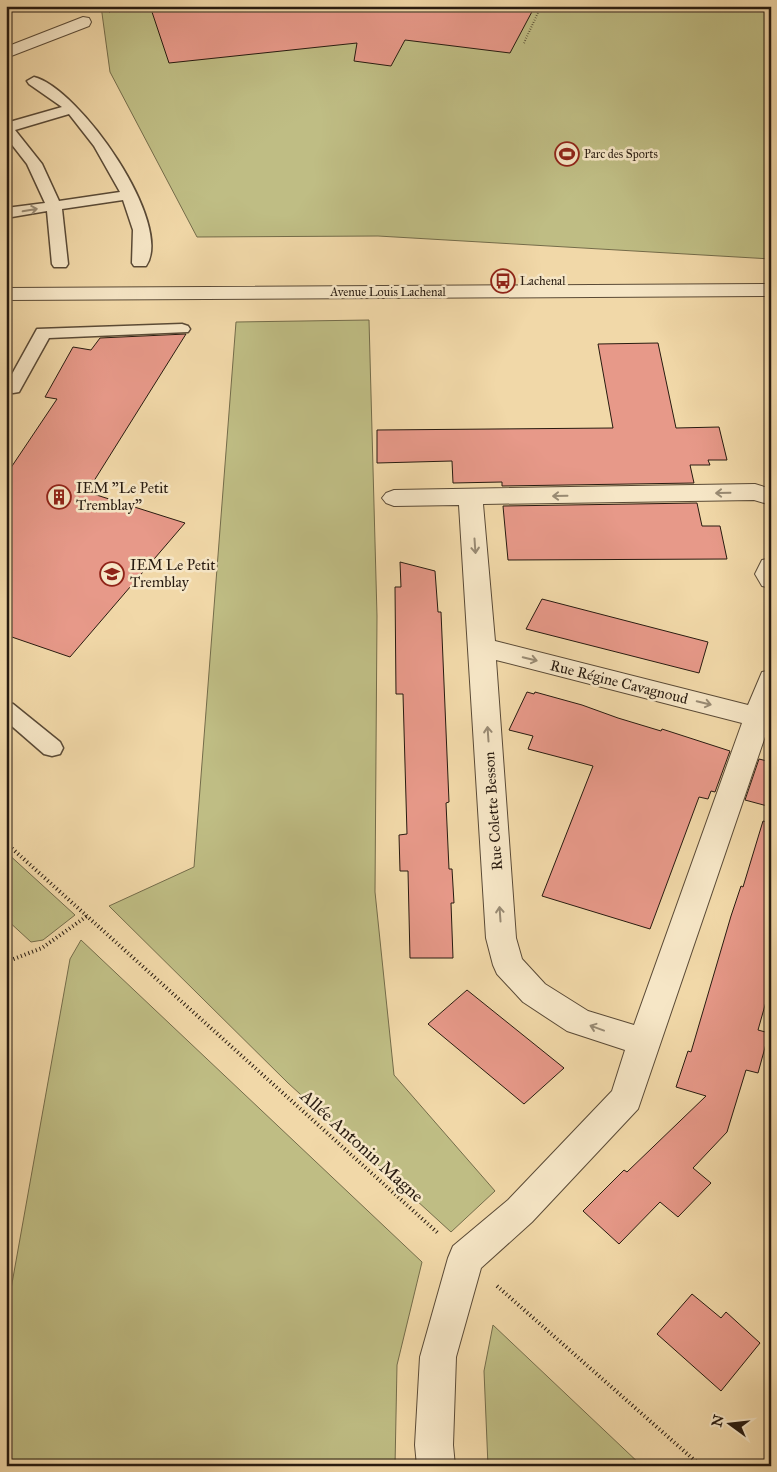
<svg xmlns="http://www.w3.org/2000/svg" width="777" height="1472" font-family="'IM FELL Great Primer',serif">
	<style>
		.green { fill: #bfbd84; stroke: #746c4a }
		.building { fill: #e79989; stroke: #281b10 }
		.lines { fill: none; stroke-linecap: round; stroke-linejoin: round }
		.service-casing { stroke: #5a4a36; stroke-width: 3 }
		.minor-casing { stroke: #5a4a36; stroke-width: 2 }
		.tertiary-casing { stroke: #5a4a36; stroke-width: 2 }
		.path-far1 { stroke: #281b10; stroke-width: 2; stroke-dasharray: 0.5 2; stroke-linecap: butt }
		.path { stroke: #281b10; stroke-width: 4; stroke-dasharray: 1 3; stroke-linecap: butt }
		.service { fill: #f6e6c6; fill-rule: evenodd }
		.minor { fill: #f6e6c6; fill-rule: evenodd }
		.tertiary { fill: #f6e6c6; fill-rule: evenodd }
		.oneway { stroke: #998b74 }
		.labels { text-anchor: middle; stroke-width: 5; stroke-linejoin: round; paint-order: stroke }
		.far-poi-label { font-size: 12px; fill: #281b10; stroke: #f6e6c6; text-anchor: start }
		.far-street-label { font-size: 12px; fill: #281b10; stroke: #f6e6c6 }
		.poi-label { font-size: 15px; fill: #281b10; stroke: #f6e6c6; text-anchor: start }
		.street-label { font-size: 15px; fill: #281b10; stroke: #f6e6c6 }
		.near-street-label { font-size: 18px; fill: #281b10; stroke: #f6e6c6 }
	</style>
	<rect width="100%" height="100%" fill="#f1d8a8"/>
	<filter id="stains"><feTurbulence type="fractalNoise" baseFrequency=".004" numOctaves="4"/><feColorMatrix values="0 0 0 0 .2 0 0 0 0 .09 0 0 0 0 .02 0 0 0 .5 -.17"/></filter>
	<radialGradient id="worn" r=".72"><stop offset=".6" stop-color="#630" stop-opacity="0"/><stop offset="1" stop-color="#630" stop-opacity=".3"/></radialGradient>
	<g class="green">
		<path d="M 101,6 L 771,6 L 771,259 L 378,236 L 197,237 L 110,72 Z"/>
		<path d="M 369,320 L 377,616 L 375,892 L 394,1075 L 495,1191 L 451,1232 L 288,1083 L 109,906 L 194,867 L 236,322 Z"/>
		<path d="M 6,852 L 75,915 L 43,940 L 31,942 L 6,919 Z"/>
		<path d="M 81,940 L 422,1262 L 397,1365 L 395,1466 L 6,1466 L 6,1317 L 70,959 Z"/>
		<path d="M 493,1325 L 642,1466 L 488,1466 L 484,1371 Z"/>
	</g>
	<g class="building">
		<path d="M 150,6 L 535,6 L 510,53 L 405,40 L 391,66 L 354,61 L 357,43 L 169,63 Z"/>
		<path d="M 186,334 L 87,492 L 185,523 L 70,657 L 6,635 L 6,475 L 57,399 L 45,397 L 73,347 L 91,350 L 100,338 Z"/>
		<path d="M 658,343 L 676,428 L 719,427 L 727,460 L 708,460 L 710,465 L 690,465 L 694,483 L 502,486 L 502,482 L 453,483 L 452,461 L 377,463 L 377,430 L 613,428 L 598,344 Z"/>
		<path d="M 697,503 L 702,526 L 720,526 L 727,559 L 508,560 L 503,506 Z"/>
		<path d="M 400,562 L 435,571 L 438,612 L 441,612 L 449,802 L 446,803 L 449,869 L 452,869 L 454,903 L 451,903 L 453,958 L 410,958 L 408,871 L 400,871 L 399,835 L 407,834 L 403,694 L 396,694 L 395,587 L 401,587 Z"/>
		<path d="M 542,599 L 708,642 L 699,673 L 526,629 Z"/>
		<path d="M 527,692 L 534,694 L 535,692 L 582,705 L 618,718 L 661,731 L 662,729 L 730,751 L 715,792 L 711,791 L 708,799 L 699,797 L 650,929 L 542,896 L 593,766 L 528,749 L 533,736 L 509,730 Z"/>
		<path d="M 759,759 L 771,762 L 771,807 L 745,800 Z"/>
		<path d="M 763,821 L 771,823 L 771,984 L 758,1030 L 769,1033 L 758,1073 L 746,1070 L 727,1132 L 693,1168 L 711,1183 L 678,1217 L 660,1202 L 619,1244 L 583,1211 L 624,1170 L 627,1172 L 706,1096 L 676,1087 L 688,1051 L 691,1052 L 731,916 L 741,886 L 743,887 Z"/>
		<path d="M 467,990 L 564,1068 L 524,1104 L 428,1024 Z"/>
		<path d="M 692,1294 L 721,1318 L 726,1312 L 760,1343 L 721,1391 L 657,1334 Z"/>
	</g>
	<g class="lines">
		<g class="service-casing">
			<g id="service">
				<path d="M 34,77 C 79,88 175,224 146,266 L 134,266 L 132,263 L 133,230 L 123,200 L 62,209 L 68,264 L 66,267 L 54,267 L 52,264 L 47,211 L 6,218 L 6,208 L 45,203 L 27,164 L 6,137 L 6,123 L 62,107 L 29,84 L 27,81 ZM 69,114 L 94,146 L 120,192 L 59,201 L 42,164 L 15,130 Z"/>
				<path d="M 182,324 L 188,326 L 190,329 L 188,332 L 49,338 L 19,392 L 13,393 L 6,391 L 6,385 L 37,329 Z"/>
				<path d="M 6,702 L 13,704 L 60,742 L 63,748 L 60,754 L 52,756 L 44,754 L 6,721 Z"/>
			</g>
		</g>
		<g class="minor-casing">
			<g id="minor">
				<path d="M 83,17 L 89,18 L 91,22 L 89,26 L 6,58 L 6,47 Z"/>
				<path d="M 755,484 L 771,489 L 771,505 L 754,500 L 483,504 L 495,641 L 748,705 L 762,672 L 771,670 L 771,719 L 638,1109 L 532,1222 L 481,1268 L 456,1357 L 453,1445 L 455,1466 L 417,1466 L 415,1445 L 420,1357 L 448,1258 L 453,1246 L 508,1200 L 612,1091 L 625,1050 L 567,1031 L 523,1002 L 497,974 L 493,965 L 486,938 L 459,505 L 394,506 L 386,503 L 382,498 L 386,493 L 394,490 ZM 496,660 L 742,723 L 634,1025 L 588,1011 L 545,984 L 522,959 L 516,938 Z"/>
				<path d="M 771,558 L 771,588 L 762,586 L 755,574 L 762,560 Z"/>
			</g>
		</g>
		<g class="tertiary-casing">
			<path id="tertiary" d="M 771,284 L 771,296 L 6,300 L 6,288 Z"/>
		</g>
		<g class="path-far1">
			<path d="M 109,12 L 122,6"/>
			<path d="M 524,43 L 541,6"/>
		</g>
		<g class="path">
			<path d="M 6,843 L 439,1234"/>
			<path d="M 6,962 L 42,948 L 87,916"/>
			<path d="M 497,1286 L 701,1466"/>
		</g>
		<use href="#service" class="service"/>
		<use href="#minor" class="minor"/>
		<use href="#tertiary" class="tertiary"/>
	</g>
	<defs><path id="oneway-shaft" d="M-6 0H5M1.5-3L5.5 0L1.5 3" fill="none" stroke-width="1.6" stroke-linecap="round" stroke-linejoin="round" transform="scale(1.25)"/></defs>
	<g class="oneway">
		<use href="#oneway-shaft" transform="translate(30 210) rotate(-10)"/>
		<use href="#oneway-shaft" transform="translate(723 493) rotate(179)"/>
		<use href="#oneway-shaft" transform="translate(560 496) rotate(179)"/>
		<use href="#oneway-shaft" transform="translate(475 546) rotate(86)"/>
		<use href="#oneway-shaft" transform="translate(530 659) rotate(14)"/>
		<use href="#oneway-shaft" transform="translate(704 703) rotate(14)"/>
		<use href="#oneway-shaft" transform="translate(488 734) rotate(-94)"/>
		<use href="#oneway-shaft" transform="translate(500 914) rotate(-94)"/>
		<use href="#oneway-shaft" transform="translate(597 1028) rotate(-160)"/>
	</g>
	<defs>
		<g id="stadium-ring" transform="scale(1.25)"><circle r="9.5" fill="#f6e6c6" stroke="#8f2418" stroke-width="1.5"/><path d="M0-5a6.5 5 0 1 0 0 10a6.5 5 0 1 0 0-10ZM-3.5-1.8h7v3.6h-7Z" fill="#8f2418"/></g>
		<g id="bus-ring" transform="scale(1.25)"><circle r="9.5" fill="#f6e6c6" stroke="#8f2418" stroke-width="1.5"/><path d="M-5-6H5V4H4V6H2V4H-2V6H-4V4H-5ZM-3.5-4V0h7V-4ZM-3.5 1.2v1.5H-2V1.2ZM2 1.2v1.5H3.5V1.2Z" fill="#8f2418"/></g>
		<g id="building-ring" transform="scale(1.25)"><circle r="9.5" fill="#f6e6c6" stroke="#8f2418" stroke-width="1.5"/><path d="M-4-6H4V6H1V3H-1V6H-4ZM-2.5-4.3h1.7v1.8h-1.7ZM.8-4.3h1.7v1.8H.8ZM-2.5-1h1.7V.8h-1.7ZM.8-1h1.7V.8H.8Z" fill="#8f2418"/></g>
		<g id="school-ring" transform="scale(1.25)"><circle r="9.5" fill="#f6e6c6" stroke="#8f2418" stroke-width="1.5"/><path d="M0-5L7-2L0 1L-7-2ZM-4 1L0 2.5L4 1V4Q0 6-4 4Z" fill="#8f2418"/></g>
	</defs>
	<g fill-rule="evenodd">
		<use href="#stadium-ring" x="567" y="154"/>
		<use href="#bus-ring" x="503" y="281"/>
		<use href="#building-ring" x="59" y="497"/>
		<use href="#school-ring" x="112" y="574"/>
	</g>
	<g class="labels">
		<g class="far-poi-label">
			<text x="584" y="158">Parc des Sports</text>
			<text x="520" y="285">Lachenal</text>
		</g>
		<g class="far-street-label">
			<text x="388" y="296">Avenue Louis Lachenal</text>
		</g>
		<g class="poi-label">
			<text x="76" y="493">IEM "Le Petit<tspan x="76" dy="17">Tremblay"</tspan></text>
			<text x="130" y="570">IEM Le Petit<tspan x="130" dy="17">Tremblay</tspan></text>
		</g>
		<g class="street-label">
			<text transform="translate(619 682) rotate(14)" y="5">Rue Régine Cavagnoud</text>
			<text transform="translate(493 811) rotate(-94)" y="5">Rue Colette Besson</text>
		</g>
		<g class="near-street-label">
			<text transform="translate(362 1146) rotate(42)" y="6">Allée Antonin Magne</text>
		</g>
	</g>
	<rect width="777" height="1472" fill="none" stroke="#f1d8a8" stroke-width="25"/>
	<rect x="8" y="8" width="762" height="1457" fill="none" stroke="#281b10" stroke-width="2.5"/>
	<rect x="12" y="12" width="752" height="1447" fill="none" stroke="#281b10"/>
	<g transform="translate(730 1424) rotate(285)" stroke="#f6e6c6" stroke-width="4" paint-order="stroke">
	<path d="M0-4L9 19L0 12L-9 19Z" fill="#281b10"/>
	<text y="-8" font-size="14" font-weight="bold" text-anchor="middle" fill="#281b10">N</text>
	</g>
	<rect width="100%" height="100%" filter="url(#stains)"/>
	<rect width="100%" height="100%" fill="url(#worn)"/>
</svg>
